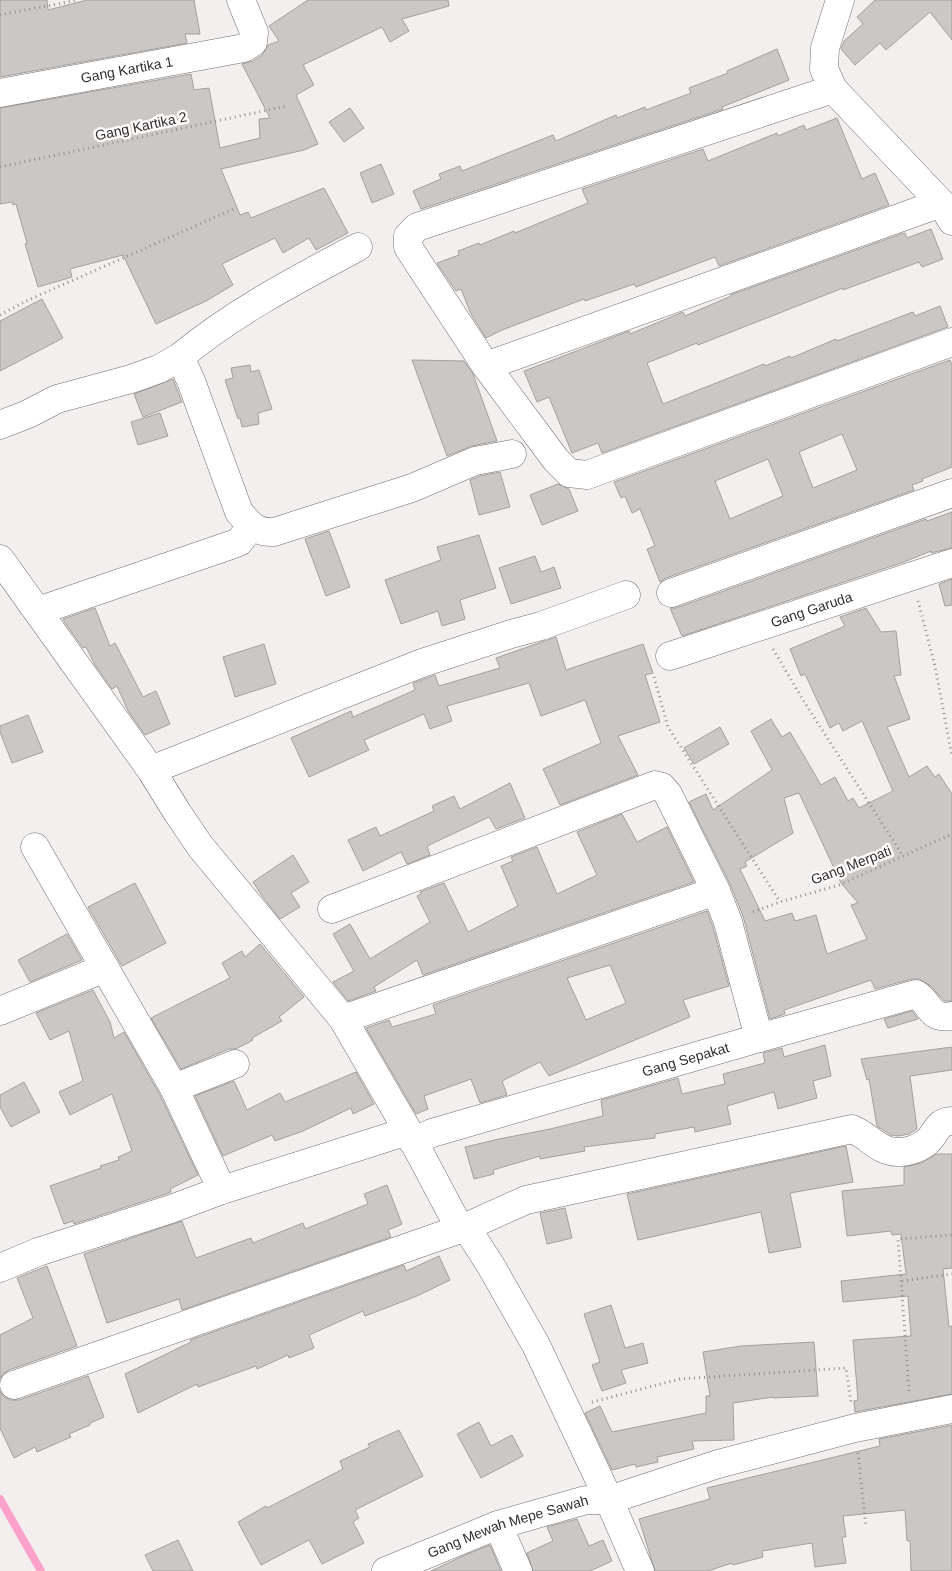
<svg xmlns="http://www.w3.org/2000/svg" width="952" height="1571" font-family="Helvetica,sans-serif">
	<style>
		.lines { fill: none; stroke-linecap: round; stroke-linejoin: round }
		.stream { stroke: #fca1ca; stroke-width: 8 }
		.building { fill: #cac7c5; stroke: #a3a09e; fill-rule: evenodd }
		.minor-casing { stroke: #726e6e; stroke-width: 29 }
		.path { stroke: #93908f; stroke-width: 3; stroke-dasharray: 1 4; stroke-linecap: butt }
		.minor { stroke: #fff; stroke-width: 28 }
		.labels { text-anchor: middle; stroke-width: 5; stroke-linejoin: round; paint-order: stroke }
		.street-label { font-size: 14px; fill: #302e2e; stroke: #fffcfc }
	</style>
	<rect width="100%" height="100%" fill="#f3efee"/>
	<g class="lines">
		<path class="stream" d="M 0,1499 L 41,1571"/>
	</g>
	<g class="building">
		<path d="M 0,0 L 47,0 L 48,10 L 87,0 L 194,0 L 200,34 L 185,34 L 187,43 L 0,77 Z"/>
		<path d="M 308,0 L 448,0 L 449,6 L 402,19 L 409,31 L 390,42 L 382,27 L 303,65 L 314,85 L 296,95 L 318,144 L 304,150 L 221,169 L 240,215 L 248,212 L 251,218 L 324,188 L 348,233 L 316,250 L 309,238 L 283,253 L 275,238 L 222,264 L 233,285 L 206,301 L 156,324 L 123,255 L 70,269 L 72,277 L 38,287 L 25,244 L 27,243 L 16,204 L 13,205 L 12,202 L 0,204 L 0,108 L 191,74 L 194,90 L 209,88 L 220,148 L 260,138 L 259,119 L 270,118 L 242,64 L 253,61 L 262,55 L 268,45 L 279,41 L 269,26 Z"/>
		<path d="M 875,0 L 952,0 L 952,40 L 930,12 L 886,50 L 880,43 L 855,65 L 841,49 L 844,41 L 863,24 L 857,17 Z"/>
		<path d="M 777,49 L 789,80 L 722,107 L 723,109 L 421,209 L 413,191 L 441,179 L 439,174 L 460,166 L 462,171 L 553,135 L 556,141 L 616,115 L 617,118 L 645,107 L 646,110 L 691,93 L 689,88 L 728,73 L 727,71 Z"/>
		<path d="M 350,108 L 364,128 L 344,142 L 329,122 Z"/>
		<path d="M 837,118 L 862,179 L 875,173 L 889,205 L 719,266 L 715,257 L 636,287 L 634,284 L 585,301 L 584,299 L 502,330 L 486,338 L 471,314 L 461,289 L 456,291 L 437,263 L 459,255 L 458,251 L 479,243 L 480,245 L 514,231 L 515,233 L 588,203 L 582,189 L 703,149 L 708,161 L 777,133 L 778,136 L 804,125 L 806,130 Z"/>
		<path d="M 381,164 L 394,194 L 372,203 L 360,173 Z"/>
		<path d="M 931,229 L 943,259 L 922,267 L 919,262 L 843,290 L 843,288 L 698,345 L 697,343 L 647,363 L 663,404 L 764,364 L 765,366 L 790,356 L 791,358 L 836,339 L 837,341 L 913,312 L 915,316 L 940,306 L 948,327 L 602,453 L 598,443 L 572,453 L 549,397 L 537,402 L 524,371 L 629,331 L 630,334 L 683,312 L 685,316 L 731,296 L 730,295 L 901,234 L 905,233 L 907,238 Z"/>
		<path d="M 42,299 L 63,338 L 0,371 L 0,321 Z"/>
		<path d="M 412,360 L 464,361 L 473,374 L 497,441 L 472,446 L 447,456 Z"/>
		<path d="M 950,360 L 952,365 L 952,467 L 922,479 L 923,481 L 912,485 L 914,490 L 666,578 L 660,582 L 647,549 L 655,546 L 640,509 L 632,513 L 625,496 L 621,498 L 614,482 ZM 842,434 L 857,470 L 813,488 L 799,452 ZM 768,459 L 783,496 L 730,519 L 715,481 Z"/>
		<path d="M 250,365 L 251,372 L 259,370 L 272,409 L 258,413 L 259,424 L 242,427 L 240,418 L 238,419 L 225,380 L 233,378 L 231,368 Z"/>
		<path d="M 173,379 L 182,402 L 143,417 L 134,394 Z"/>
		<path d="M 160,413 L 168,436 L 138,445 L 131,422 Z"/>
		<path d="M 500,472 L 510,507 L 479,515 L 470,480 L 480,476 Z"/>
		<path d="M 558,484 L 569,489 L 578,511 L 542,525 L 530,495 Z"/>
		<path d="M 952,512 L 952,548 L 931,553 L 931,551 L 904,562 L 682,636 L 670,608 L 676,608 L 926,519 L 927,521 Z"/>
		<path d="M 329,531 L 350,587 L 326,596 L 305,539 Z"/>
		<path d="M 479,535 L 496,588 L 460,600 L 465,619 L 442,626 L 438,611 L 401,624 L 385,580 L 441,560 L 437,547 Z"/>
		<path d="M 535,556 L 541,572 L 554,567 L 561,588 L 511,604 L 499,568 Z"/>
		<path d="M 952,579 L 952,605 L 945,606 L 939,584 Z"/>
		<path d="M 95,608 L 110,646 L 115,643 L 143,697 L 156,691 L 170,724 L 145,735 L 128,711 L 117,686 L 112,689 L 95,665 L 86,647 L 83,648 L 65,623 L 63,619 Z"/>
		<path d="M 866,608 L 881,632 L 896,631 L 901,675 L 894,676 L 910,719 L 887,727 L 909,777 L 927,766 L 935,777 L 939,774 L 952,794 L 952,1001 L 944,1001 L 931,986 L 919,979 L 912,979 L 875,989 L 871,980 L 784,1010 L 785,1014 L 770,1019 L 743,916 L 730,884 L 689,802 L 706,794 L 713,810 L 772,770 L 751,731 L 771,719 L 782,737 L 790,732 L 821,785 L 835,777 L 848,801 L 853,798 L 859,808 L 893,791 L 862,721 L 843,731 L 839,723 L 830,728 L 805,674 L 801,676 L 790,649 L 845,626 L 840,617 ZM 799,793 L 841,883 L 858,903 L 851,905 L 867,939 L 827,954 L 816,915 L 795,921 L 792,913 L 765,921 L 740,869 L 747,866 L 745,862 L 793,833 L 784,798 Z"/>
		<path d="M 556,637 L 566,670 L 643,644 L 653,673 L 645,675 L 660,722 L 618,736 L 638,775 L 560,805 L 543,769 L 601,743 L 585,700 L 541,716 L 529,683 L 447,706 L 452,721 L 430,729 L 424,714 L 364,740 L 369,750 L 309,777 L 291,738 L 351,711 L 353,717 L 415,690 L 413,683 L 427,678 L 435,675 L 439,686 L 500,668 L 496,658 Z"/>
		<path d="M 264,644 L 276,684 L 235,697 L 223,657 Z"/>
		<path d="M 28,715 L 43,752 L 12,763 L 0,732 L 0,726 Z"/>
		<path d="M 720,727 L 729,744 L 694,764 L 684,748 Z"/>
		<path d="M 510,783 L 525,818 L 496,829 L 489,817 L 427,846 L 430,855 L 407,864 L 401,852 L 363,871 L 348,840 L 376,827 L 380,836 L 434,811 L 432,806 L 454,796 L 460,809 Z"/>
		<path d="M 622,814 L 637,842 L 667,827 L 694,882 L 423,975 L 417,960 L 374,987 L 376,991 L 348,1001 L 333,982 L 354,971 L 333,934 L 350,924 L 370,959 L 430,922 L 417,896 L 421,894 L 420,892 L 444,883 L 468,932 L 518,906 L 501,866 L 513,861 L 511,857 L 537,847 L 557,894 L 597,875 L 577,832 Z"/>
		<path d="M 293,855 L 309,882 L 291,893 L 300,907 L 280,919 L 262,896 L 253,882 Z"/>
		<path d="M 135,883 L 166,943 L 122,966 L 88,907 Z"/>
		<path d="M 707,911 L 713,927 L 729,986 L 683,1000 L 690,1017 L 549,1076 L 540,1062 L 502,1081 L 507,1095 L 480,1103 L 471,1079 L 424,1096 L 428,1109 L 416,1114 L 366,1028 L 389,1020 L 392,1027 L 436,1014 L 433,1005 ZM 610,965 L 626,1003 L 586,1020 L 567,978 Z"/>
		<path d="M 67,934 L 82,960 L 30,982 L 18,960 Z"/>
		<path d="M 260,944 L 304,997 L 279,1017 L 282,1021 L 252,1038 L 253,1040 L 236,1049 L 229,1049 L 181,1069 L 151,1018 L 230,978 L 222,963 L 242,951 L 245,957 Z"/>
		<path d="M 93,990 L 110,1022 L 114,1038 L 124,1032 L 160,1095 L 198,1175 L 170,1189 L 171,1192 L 166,1194 L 74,1224 L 73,1221 L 64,1224 L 50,1186 L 101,1168 L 100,1166 L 119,1160 L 118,1157 L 132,1151 L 112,1094 L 70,1115 L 59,1092 L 83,1081 L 69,1031 L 50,1040 L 36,1013 Z"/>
		<path d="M 912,1011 L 918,1019 L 888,1028 L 884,1019 Z"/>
		<path d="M 825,1045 L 831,1076 L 813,1081 L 817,1098 L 778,1109 L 774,1092 L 727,1106 L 731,1124 L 695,1132 L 694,1127 L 655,1134 L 655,1138 L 584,1147 L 585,1151 L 540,1159 L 540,1156 L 493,1170 L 494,1174 L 474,1179 L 465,1147 L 499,1139 L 550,1129 L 603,1116 L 601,1100 L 678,1078 L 682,1094 L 725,1084 L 723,1074 L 765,1063 L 763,1053 L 782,1048 L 784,1057 Z"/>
		<path d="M 952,1047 L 952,1070 L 910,1076 L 917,1129 L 909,1134 L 898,1136 L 891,1135 L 877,1126 L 869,1079 L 867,1080 L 861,1059 Z"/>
		<path d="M 356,1072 L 374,1104 L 353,1114 L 351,1108 L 303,1131 L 275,1141 L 272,1135 L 223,1156 L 195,1096 L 234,1081 L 247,1110 L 280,1093 L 285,1102 Z"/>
		<path d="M 24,1082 L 40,1112 L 11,1127 L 0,1107 L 0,1095 Z"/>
		<path d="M 846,1146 L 853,1182 L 790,1193 L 801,1247 L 769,1253 L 761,1212 L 638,1240 L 627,1194 Z"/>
		<path d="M 937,1154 L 952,1154 L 952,1268 L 943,1269 L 949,1327 L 952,1326 L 952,1394 L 855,1412 L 854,1401 L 858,1400 L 853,1340 L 911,1336 L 908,1296 L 843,1302 L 841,1281 L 906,1274 L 901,1234 L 892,1235 L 891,1231 L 847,1236 L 842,1191 L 904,1185 L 904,1167 L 921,1163 Z"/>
		<path d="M 387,1185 L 402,1224 L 388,1230 L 391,1237 L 182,1310 L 179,1299 L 107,1323 L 84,1254 L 182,1221 L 196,1258 L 251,1238 L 253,1243 L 303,1223 L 305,1229 L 368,1204 L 364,1194 Z"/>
		<path d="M 565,1208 L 572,1238 L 547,1244 L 540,1213 Z"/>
		<path d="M 439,1256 L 450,1280 L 417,1296 L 365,1316 L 363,1311 L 309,1335 L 314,1348 L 289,1358 L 288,1355 L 257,1369 L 256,1366 L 198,1387 L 197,1384 L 138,1413 L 125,1374 L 191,1342 L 190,1340 L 404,1265 L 406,1271 Z"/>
		<path d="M 47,1266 L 77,1346 L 9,1370 L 3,1374 L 0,1379 L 0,1335 L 33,1318 L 17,1278 Z"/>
		<path d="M 611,1305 L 625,1348 L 643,1343 L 648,1363 L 621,1370 L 626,1383 L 602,1391 L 592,1365 L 600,1362 L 584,1314 Z"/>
		<path d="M 814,1342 L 818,1396 L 773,1398 L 773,1397 L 733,1403 L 734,1440 L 692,1441 L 694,1449 L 657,1457 L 658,1462 L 636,1467 L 635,1464 L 612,1470 L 585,1413 L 600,1406 L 612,1432 L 706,1413 L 706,1396 L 710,1396 L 703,1352 L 741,1346 Z"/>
		<path d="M 88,1376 L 104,1417 L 90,1423 L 90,1425 L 69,1434 L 71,1437 L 37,1452 L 35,1447 L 14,1458 L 0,1428 L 0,1391 L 4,1397 L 11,1400 L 19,1400 Z"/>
		<path d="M 479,1422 L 491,1446 L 512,1435 L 523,1456 L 481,1478 L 457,1434 Z"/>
		<path d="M 952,1425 L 952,1571 L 911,1571 L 910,1541 L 907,1541 L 905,1510 L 843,1516 L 846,1537 L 842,1537 L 846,1563 L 815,1567 L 812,1543 L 762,1551 L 763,1557 L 733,1565 L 732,1563 L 708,1571 L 655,1571 L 639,1519 L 710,1499 L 707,1488 L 880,1446 L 879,1439 Z"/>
		<path d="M 399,1430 L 423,1476 L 355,1510 L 359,1518 L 353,1522 L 364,1543 L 322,1564 L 309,1540 L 261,1565 L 238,1522 L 266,1506 L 267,1508 L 343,1469 L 340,1461 L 370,1447 L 368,1444 Z"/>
		<path d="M 577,1519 L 589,1546 L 603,1540 L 612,1561 L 590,1571 L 533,1571 L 527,1553 L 553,1541 L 547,1527 Z"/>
		<path d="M 178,1540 L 193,1571 L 153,1571 L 145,1555 Z"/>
		<path d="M 490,1545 L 501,1571 L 431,1571 L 465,1555 Z"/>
	</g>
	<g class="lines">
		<g class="minor-casing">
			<g id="minor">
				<path d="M 840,0 L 825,48 L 824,69 L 833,89 L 941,203 L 952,221"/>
				<path d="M 833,89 L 417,227 L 408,236 L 408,247 L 486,366 L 556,460 L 569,473 L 587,475 L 952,342"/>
				<path id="s1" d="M 0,93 L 244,48 L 253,42 L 254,32 L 241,0"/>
				<path d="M 180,357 C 234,312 296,280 358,247"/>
				<path d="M 486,366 L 941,203"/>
				<path d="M 0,425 L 28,414 L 57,399 L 131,379 L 159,369 L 180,357 L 191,381 L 239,512 C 250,525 256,533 274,532 L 412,488 L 475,461 L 512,454"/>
				<path d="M 0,559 L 151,770 L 422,663 L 511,634 L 541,626 L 626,595"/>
				<path d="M 671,593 L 952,493"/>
				<path d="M 38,611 L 231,545 L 239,542 L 251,526"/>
				<path id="s2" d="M 670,656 L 952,563"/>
				<path d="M 151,770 L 177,812 L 200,846 L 343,1019 L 408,1131 L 460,1229"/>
				<path d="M 35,847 L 174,1088 L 222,1190"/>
				<path d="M 332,909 L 655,785 L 662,787 L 668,794 L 716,891 L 728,922 L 759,1038"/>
				<path d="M 0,1011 L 105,968"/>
				<path d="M 343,1019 L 716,891"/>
				<path d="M 174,1088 L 235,1064"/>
				<path id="s3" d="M 413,1142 L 432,1133 L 759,1038 L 916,994 C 932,1004 928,1020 952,1016"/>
				<path d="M 466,1227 L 491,1266 L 536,1345 L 609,1500 L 640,1571"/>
				<path d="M 0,1268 L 38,1252 L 171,1209 L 222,1190 L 408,1131"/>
				<path d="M 14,1385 L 466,1227 L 526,1200 L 852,1129 C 868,1135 879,1152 897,1152 C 908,1153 922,1147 929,1140 C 937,1131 938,1121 952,1121"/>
				<path d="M 498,1525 L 518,1571"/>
				<path id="s4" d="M 386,1571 L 498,1525 L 586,1500 L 609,1500 L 718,1464 L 855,1428 L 952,1409"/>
			</g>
		</g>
		<g class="path">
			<path d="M 0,15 L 78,0"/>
			<path d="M 0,167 L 287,106"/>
			<path d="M 0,315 L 26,301 L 236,208"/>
			<path d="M 918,601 L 935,666 L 952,756"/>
			<path d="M 773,649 L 803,700 L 903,856"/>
			<path d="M 654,677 L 668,727 L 780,902"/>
			<path d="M 753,912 L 780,902 L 839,885 L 952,834"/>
			<path d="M 902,1281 L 952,1274"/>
			<path d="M 909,1391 L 898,1239 L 952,1235"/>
			<path d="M 592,1402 L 680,1379 L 846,1368 L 851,1402"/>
			<path d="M 858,1453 L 866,1527"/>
		</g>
		<use href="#minor" class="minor"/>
	</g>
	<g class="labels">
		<g class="street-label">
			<text dy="5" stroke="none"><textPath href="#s1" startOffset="129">Gang Kartika 1</textPath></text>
			<text transform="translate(141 126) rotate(-12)" y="5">Gang Kartika 2</text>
			<text dy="5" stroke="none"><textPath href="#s2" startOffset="149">Gang Garuda</textPath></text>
			<text transform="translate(851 865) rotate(-21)" y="5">Gang Merpati</text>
			<text dy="5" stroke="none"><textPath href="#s3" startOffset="285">Gang Sepakat</textPath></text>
			<text dy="5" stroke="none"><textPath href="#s4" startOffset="130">Gang Mewah Mepe Sawah</textPath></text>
		</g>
	</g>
</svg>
